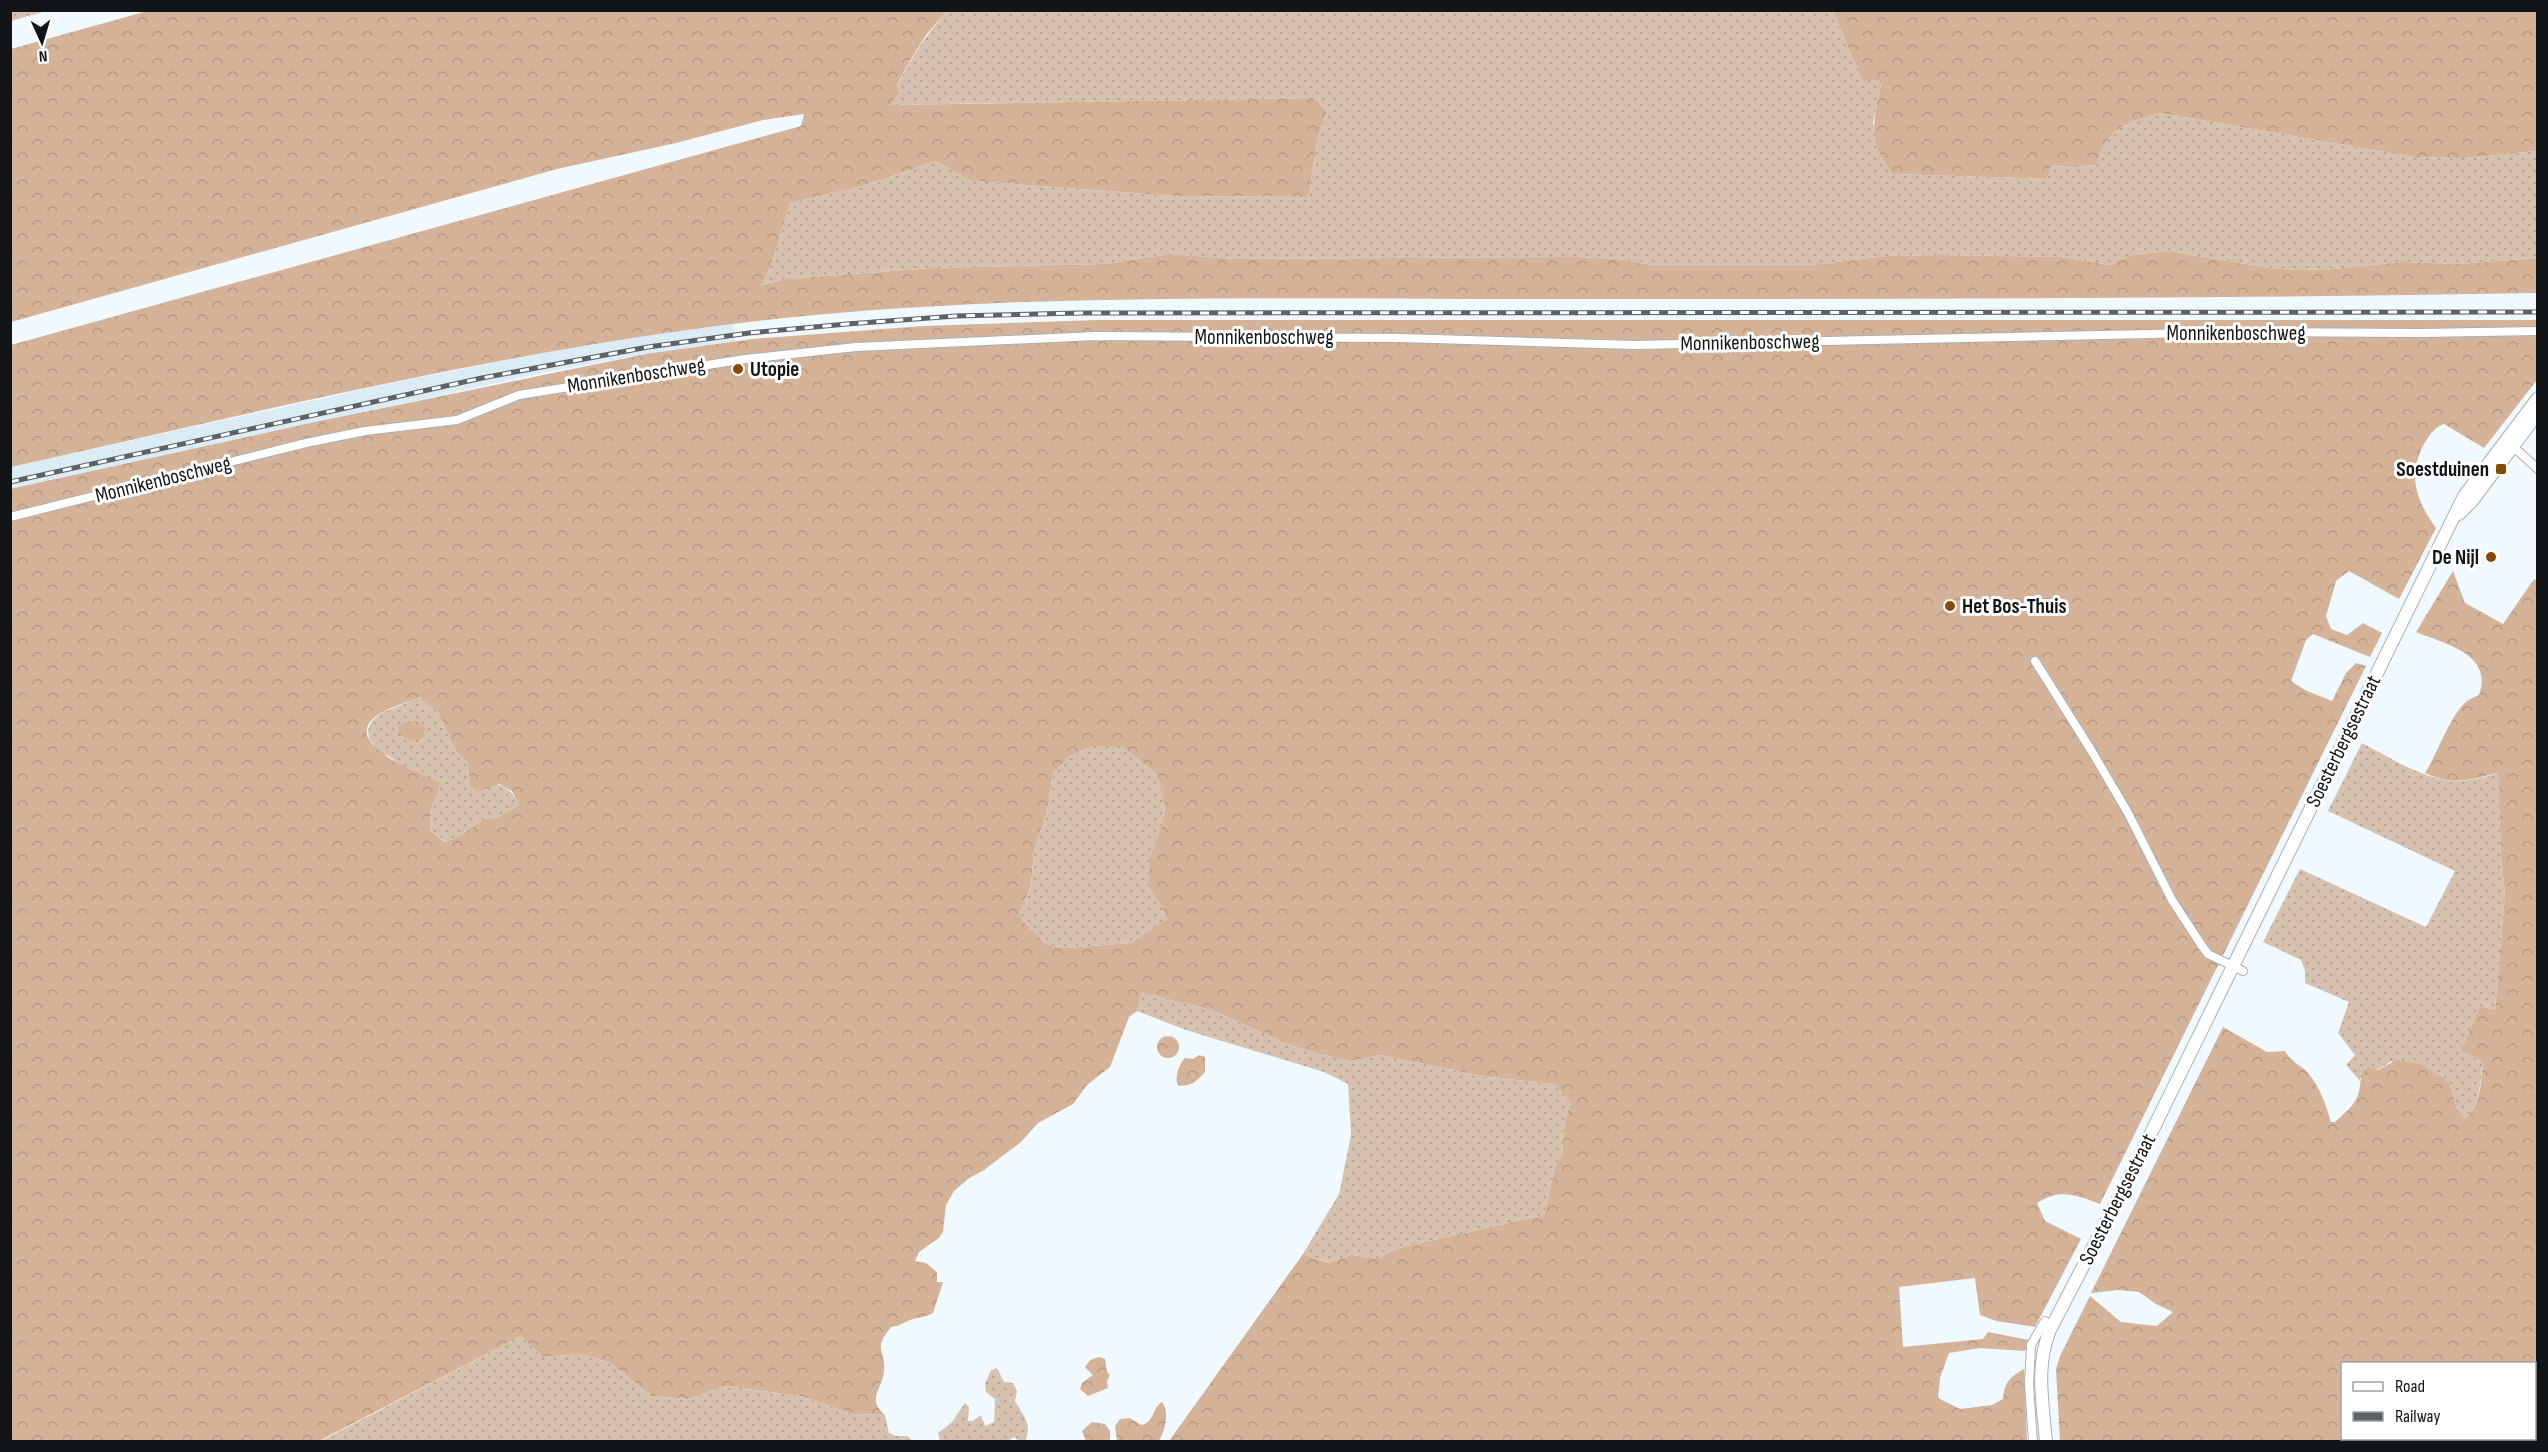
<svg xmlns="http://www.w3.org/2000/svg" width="2548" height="1452" font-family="'Sofia Sans Condensed',sans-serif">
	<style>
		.built { fill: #dcecf5 }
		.grass { fill: url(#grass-dots) }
		.forest { fill: url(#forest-crowns); fill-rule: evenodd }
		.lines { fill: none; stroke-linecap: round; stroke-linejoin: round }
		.street-casing { stroke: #a8b0b5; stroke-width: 10 }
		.secondary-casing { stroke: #a8b0b5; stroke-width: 14 }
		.street { stroke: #fff; stroke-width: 8 }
		.secondary { stroke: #fff; stroke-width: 12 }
		.rail-casing { stroke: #5c6265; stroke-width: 5 }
		.rail { stroke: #fff; stroke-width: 3; stroke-dasharray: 9; stroke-linecap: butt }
		.poi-dot { fill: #864b04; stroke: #fff; stroke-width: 2 }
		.labels { text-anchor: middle; stroke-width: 6; stroke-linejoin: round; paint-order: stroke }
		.street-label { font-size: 21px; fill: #121517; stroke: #fff }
		.poi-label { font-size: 21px; font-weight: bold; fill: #121517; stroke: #fff; text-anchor: start }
	</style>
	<defs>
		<pattern id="grass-dots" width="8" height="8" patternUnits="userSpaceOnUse" patternTransform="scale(1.5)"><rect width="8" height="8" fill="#d7c2b0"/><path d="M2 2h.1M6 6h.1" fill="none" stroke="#b8a697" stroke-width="1.8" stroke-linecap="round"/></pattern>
		<pattern id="forest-crowns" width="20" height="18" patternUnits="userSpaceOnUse" patternTransform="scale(1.5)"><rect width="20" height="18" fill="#d5b398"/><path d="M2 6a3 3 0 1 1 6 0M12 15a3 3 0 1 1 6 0" fill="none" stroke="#b69982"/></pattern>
	</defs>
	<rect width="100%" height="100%" fill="#f0f9ff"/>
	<path class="built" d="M 733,324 L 735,341 L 646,354 L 547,372 L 11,489 L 10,467 L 402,381 L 614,339 Z"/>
	<g class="grass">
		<path d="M 11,10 L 46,10 L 46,11 L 11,21 Z"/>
		<path d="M 947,11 L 1833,11 L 1862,80 L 1882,80 L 1873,123 L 1894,174 L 2047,179 L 2051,166 L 2074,167 L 2096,165 C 2110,126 2123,124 2160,113 L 2415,157 L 2464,158 L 2537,151 L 2537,258 L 2459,264 L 2401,262 L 2324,270 L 2275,269 L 2168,251 L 2132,255 L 2110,265 L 2061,257 L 1941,255 L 1886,256 L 1805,266 L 1656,266 L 1618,259 L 1578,257 L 1235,259 L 1169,254 L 1107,264 L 933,268 L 786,279 L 760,285 L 772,263 L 790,203 L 863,186 L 936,161 L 974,181 L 1175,196 L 1308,197 L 1318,137 L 1327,111 L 1313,98 L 889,105 C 903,69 922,40 947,11 Z"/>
		<path d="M 420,697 L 439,714 L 456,752 L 467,762 L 470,784 C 495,784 507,780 519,805 L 497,818 L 484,819 L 458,837 L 446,842 L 430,830 L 431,808 L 438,794 L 390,757 L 380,753 L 369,739 L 368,730 L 372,721 L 381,713 Z"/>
		<path d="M 2362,743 C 2389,757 2421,778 2452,781 C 2467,782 2484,777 2498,773 L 2501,857 L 2505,894 L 2495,1010 L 2480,1006 L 2461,1051 L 2483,1062 C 2480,1080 2481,1107 2465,1118 L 2457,1109 L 2449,1082 L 2391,1061 C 2381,1070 2372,1070 2360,1078 L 2360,1081 L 2346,1065 L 2355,1055 L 2338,1033 L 2349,1002 L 2305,983 L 2305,971 L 2301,960 L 2263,942 L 2300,869 L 2426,927 L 2455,871 L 2328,811 Z"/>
		<path d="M 1093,746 L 1121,746 L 1157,774 L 1165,807 L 1161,827 L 1150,857 L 1170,918 L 1131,943 L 1066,948 L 1046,944 L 1024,922 L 1020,913 L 1031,885 L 1034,850 L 1047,813 L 1053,773 L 1070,756 Z"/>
		<path d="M 1142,993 L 1212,1010 L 1285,1043 L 1319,1054 L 1351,1061 L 1381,1055 L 1482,1076 L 1554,1084 L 1570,1102 L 1564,1128 L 1562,1154 L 1555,1167 L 1544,1215 L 1399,1248 L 1379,1258 L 1351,1255 L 1330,1263 L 1303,1254 L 1339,1194 L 1351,1135 L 1348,1084 L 1324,1072 L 1186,1030 L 1137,1011 Z"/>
		<path d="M 521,1336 L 542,1357 L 582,1354 L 610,1363 L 652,1396 L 688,1399 L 725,1386 L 801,1396 L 853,1414 L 885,1415 L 889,1433 L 896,1436 L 907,1436 L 913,1441 L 319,1442 Z"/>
		<path d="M 997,1368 L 1004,1382 L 1013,1383 L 1017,1391 L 1015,1401 C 1023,1415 1033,1425 1025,1441 L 1019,1441 L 1014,1437 L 1008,1441 L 940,1441 L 938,1433 L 952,1422 L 965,1403 L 969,1407 L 968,1421 L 973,1421 L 981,1415 L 985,1426 L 994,1422 L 995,1399 L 986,1392 L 985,1384 L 991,1370 Z"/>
	</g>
	<g class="forest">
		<path d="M 151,10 L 947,11 L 926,35 L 908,64 L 897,85 L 898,92 L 890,105 L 1313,98 L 1327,111 L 1318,137 L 1308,197 L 1175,196 L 973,181 L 936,161 L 863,186 L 790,203 L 772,263 L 761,285 L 786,279 L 933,268 L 1107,264 L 1169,254 L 1235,259 L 1578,257 L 1618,259 L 1656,266 L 1805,266 L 1886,256 L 1941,255 L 2061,257 L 2110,265 L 2132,255 L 2168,251 L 2275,269 L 2324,270 L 2401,262 L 2459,264 L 2537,258 L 2537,293 C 2205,299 1873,299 1541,299 C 1303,299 1063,293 826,314 C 550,339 280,407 11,467 L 11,345 L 801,126 L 804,114 L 763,120 L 676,143 L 557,169 L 11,322 L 11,49 Z"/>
		<path d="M 1833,11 L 2537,11 L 2537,151 L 2464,158 L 2415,157 L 2160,113 C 2123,124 2110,126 2096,165 L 2074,167 L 2051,166 L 2047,179 L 1893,174 C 1866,140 1874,119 1882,80 L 1862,80 Z"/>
		<path d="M 1097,320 L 2537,320 L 2537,380 L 2484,448 L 2444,424 C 2434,427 2429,436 2424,444 C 2407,475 2416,500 2436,528 L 2399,599 L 2349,571 L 2336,581 L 2326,616 L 2331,629 L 2347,635 L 2363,623 L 2382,633 L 2370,657 L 2313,634 L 2306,640 L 2291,681 L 2305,690 L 2332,701 L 2346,673 L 2356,663 L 2366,666 L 2100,1204 C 2076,1195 2060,1188 2037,1203 L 2045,1221 L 2081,1239 L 2035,1327 L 1996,1321 L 1980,1315 L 1975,1278 L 1899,1287 L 1903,1347 L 1983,1339 L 1988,1332 L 2029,1340 L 2025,1351 L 1980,1348 L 1949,1353 L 1940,1378 L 1938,1398 L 1960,1409 L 1992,1405 L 2003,1399 C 2005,1381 2009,1378 2024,1369 L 2027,1441 L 1169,1441 L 1303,1254 L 1329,1263 L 1351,1255 L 1379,1258 L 1399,1248 L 1544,1215 L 1555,1167 L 1562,1154 L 1564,1128 L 1570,1102 L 1554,1084 L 1482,1076 L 1381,1055 L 1351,1061 L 1319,1054 L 1285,1043 L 1212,1010 L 1142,993 L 1137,1011 L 1129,1017 L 1110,1067 L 1087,1085 L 1073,1104 L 1038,1123 L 1021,1142 L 984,1170 L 968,1179 L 954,1191 L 946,1205 L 943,1232 L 939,1238 L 919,1252 L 915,1261 L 926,1263 L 937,1272 L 937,1282 L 943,1282 L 933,1313 C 925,1318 918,1317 910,1320 C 903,1323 899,1326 891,1327 C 872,1351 886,1348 884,1371 C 882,1390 866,1399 885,1415 L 853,1414 L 801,1396 L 725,1386 L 688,1399 L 652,1396 L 610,1363 L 582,1354 L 542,1357 L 521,1336 L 319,1441 L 11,1441 L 10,489 L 315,422 L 646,354 L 752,339 L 923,326 ZM 420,697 L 439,714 L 456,752 L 467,762 L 470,784 L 477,792 L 499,784 L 512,791 L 519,805 L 497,818 L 484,819 L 458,837 L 445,842 L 430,830 L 431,808 L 438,794 L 439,782 C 419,773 333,741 381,713 C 393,706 408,702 420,697 ZM 1093,746 L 1121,746 L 1157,774 L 1165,808 L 1161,827 L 1150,857 L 1149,887 L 1169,918 L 1131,943 L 1066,948 L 1046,944 L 1024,922 L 1020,913 L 1031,885 L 1034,850 L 1047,813 L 1053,773 L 1070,756 Z"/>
		<path d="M 2453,571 L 2465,603 L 2503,624 L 2534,579 L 2537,581 L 2537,1441 L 2060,1441 L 2056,1369 L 2060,1356 L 2090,1296 L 2121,1322 L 2157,1326 L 2173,1312 L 2156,1304 L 2139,1292 L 2119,1290 L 2091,1293 L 2223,1027 L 2267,1052 L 2285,1051 C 2290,1062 2302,1065 2309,1074 C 2320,1088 2326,1105 2331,1122 L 2335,1122 C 2344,1114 2354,1106 2358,1095 C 2362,1084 2358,1076 2368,1067 L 2378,1070 L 2396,1060 L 2421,1064 L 2449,1082 L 2457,1109 L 2465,1118 C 2481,1108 2481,1079 2483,1062 L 2461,1051 L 2480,1006 L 2495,1010 L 2505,894 L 2501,857 L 2498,773 C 2469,779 2456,787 2425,773 C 2438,753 2449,717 2466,702 C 2469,699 2475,697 2479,695 C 2494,654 2445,644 2416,632 ZM 2342,1364 L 2534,1364 L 2534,1438 L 2342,1438 Z"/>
		<path d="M 411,721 L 418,722 L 425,728 L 422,739 L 411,741 L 399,734 L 398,729 L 403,723 Z"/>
		<circle cx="1168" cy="1047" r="11"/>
		<path d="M 1199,1055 L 1205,1057 L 1205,1072 C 1198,1080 1190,1088 1178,1085 C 1174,1077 1180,1063 1185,1058 L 1193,1059 Z"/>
		<path d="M 1099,1357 L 1105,1359 L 1107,1372 L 1110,1375 L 1107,1381 L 1108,1388 L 1088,1396 L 1080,1389 L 1082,1383 L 1093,1375 L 1085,1367 L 1090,1360 Z"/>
		<path d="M 1162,1402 C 1170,1412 1165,1431 1159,1441 L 1117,1441 L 1115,1426 L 1120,1419 L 1130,1418 L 1141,1425 C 1156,1421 1151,1409 1162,1402 Z"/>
		<path d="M 1092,1422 L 1105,1424 L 1110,1431 L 1110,1439 L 1107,1441 L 1086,1441 L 1082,1431 Z"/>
	</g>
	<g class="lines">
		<g class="street-casing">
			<g id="street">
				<path d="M 2509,443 L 2538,469"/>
				<path d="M 10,517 L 306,443 L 365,431 L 457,420 L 519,395 L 745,359 L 856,347 L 1095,336 L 1401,338 L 1635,345 L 2243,332 L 2421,333 L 2538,331"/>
				<path d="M 2035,661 L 2091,750 L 2128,813 L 2172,900 L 2202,946 L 2208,954 L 2243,971"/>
				<path d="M 2033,1442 L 2029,1385 L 2031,1345 L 2045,1321"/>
			</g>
		</g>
		<g class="secondary-casing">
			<g id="secondary">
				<path d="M 2459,514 L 2472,501 L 2538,413"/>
				<path d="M 2046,1442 C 2043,1404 2035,1366 2050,1330 L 2128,1180 L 2464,496 L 2538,398"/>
			</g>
		</g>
		<use href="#street" class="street"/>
		<use href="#secondary" class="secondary"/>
		<g class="rail-casing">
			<path id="rail" d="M 10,482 L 482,378 L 648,347 L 749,333 L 847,324 L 956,316 L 1080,313 L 2538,312"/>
		</g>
		<use href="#rail" class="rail"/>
	</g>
	<g class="poi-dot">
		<circle cx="738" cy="369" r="6"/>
		<rect x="2495" y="463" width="12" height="12" rx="3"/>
		<circle cx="2491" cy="557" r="6"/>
		<circle cx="1950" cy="606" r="6"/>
	</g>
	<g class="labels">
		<g class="street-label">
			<text x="2236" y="340">Monnikenboschweg</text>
			<text x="1264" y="344">Monnikenboschweg</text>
			<text transform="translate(1750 342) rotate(-1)" y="7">Monnikenboschweg</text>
			<text transform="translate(636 375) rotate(-9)" y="7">Monnikenboschweg</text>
			<text transform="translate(163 479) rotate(-14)" y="7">Monnikenboschweg</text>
			<text transform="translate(2343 741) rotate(-64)" y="7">Soesterbergsestraat</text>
			<text transform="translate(2117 1199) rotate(-63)" y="7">Soesterbergsestraat</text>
		</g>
		<g class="poi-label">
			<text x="750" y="376">Utopie</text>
			<text x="2489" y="476" text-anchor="end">Soestduinen</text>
			<text x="2479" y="564" text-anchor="end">De Nijl</text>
			<text x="1962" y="613">Het Bos-Thuis</text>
		</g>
	</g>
	<rect width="2548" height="1452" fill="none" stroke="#121517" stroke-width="24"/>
	<rect x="2341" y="1362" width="195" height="78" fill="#ffffff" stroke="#a0a1a2" stroke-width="1.5"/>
	<rect x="2353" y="1382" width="30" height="9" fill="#ffffff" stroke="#a0a1a2" stroke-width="1.5"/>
	<text x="2395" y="1392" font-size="18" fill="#121517">Road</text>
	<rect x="2353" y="1412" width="30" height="9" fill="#5c6265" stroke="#a0a1a2" stroke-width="1.5"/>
	<text x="2395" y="1422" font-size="18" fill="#121517">Railway</text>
	<g transform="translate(42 42) rotate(176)" stroke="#ffffff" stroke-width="4.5" paint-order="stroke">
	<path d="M0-4.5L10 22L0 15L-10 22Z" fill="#121517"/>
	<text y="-9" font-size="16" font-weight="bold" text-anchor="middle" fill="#121517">N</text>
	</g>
</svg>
